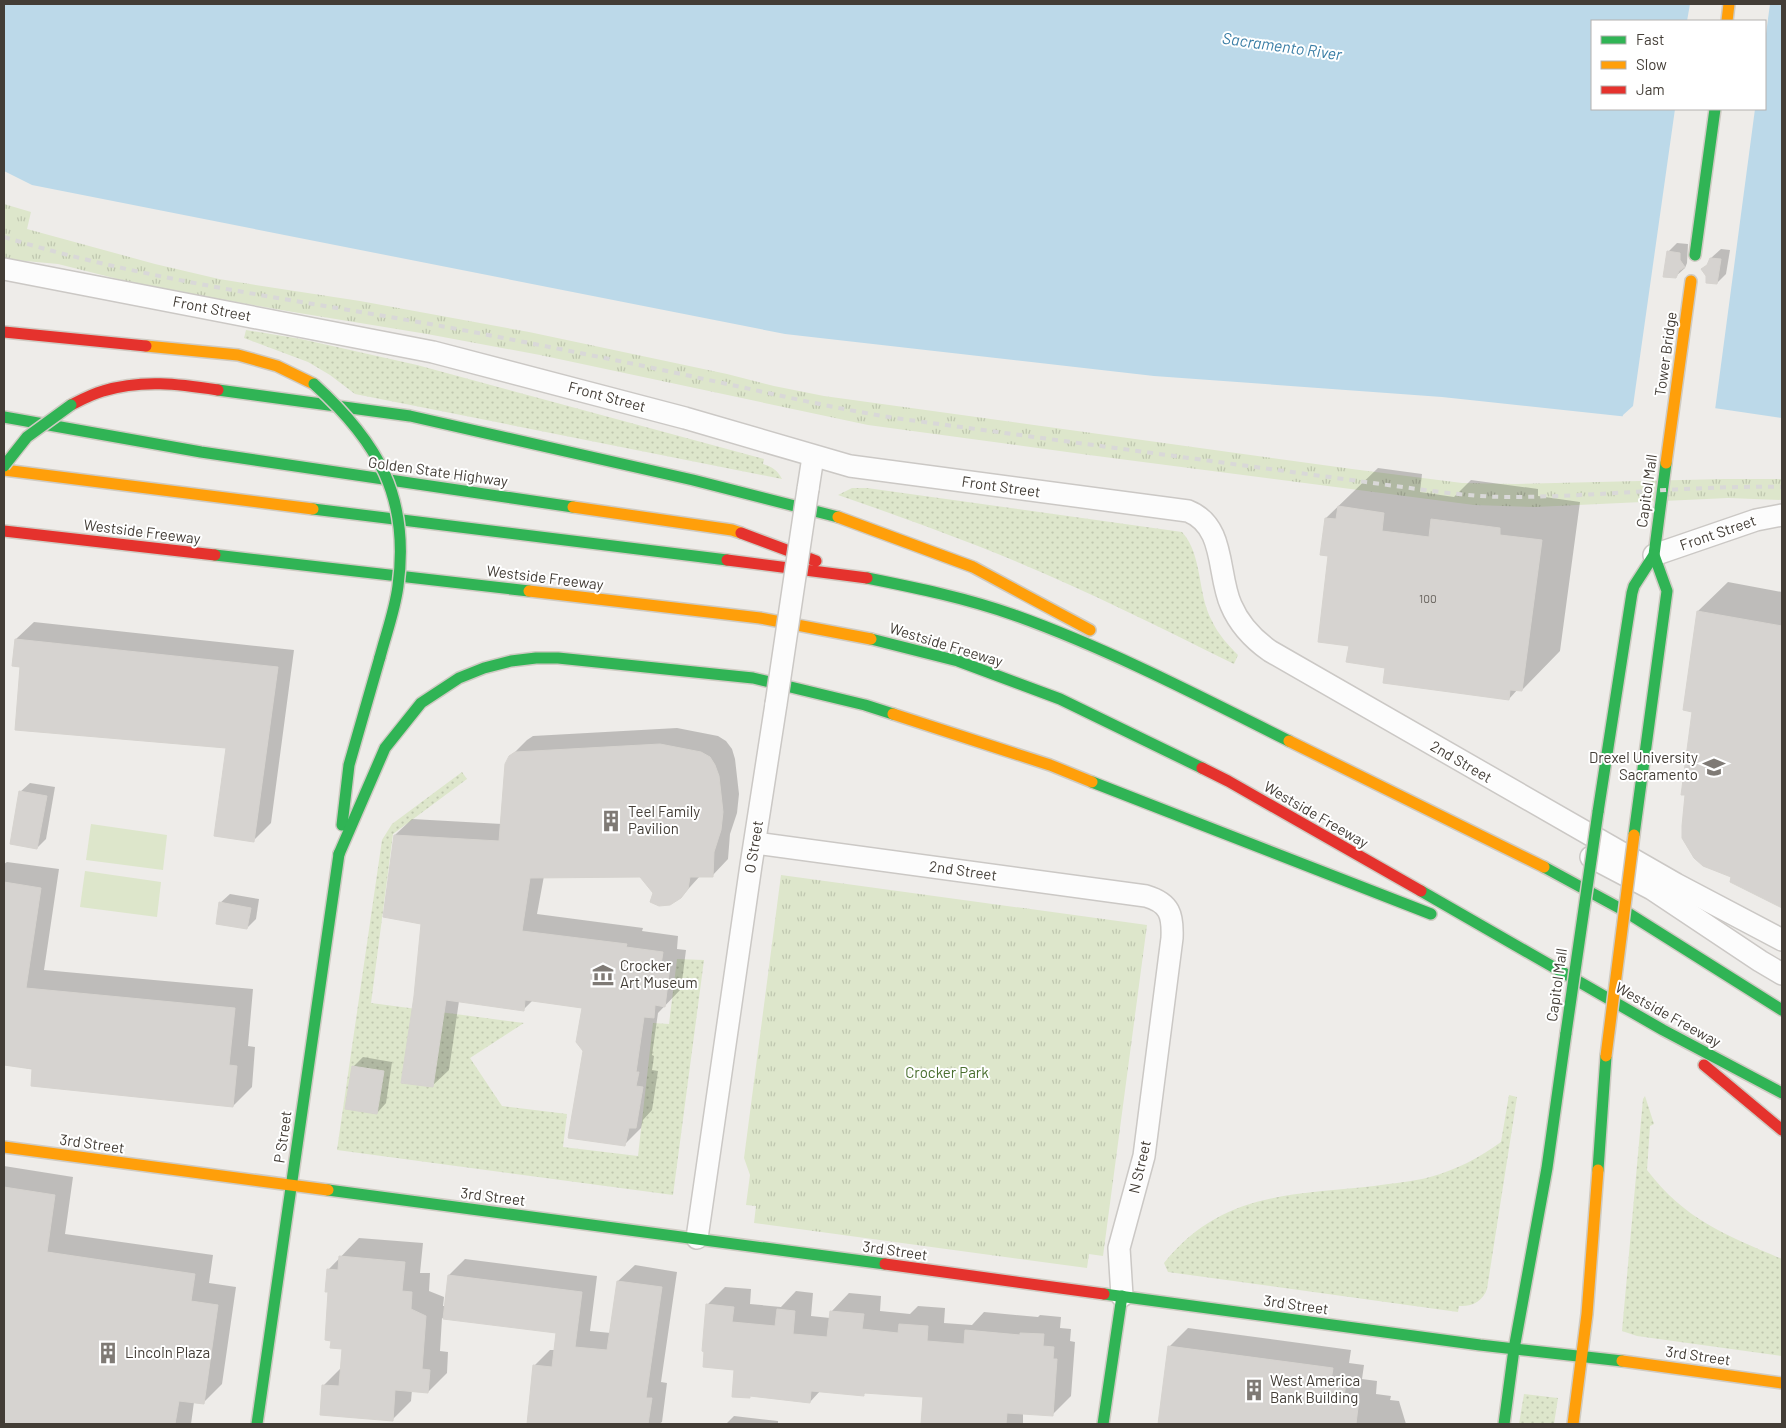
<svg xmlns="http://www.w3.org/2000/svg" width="1786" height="1428" font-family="Barlow,sans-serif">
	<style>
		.grass { fill: url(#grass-dots) }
		.park { fill: url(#park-tufts) }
		.garden { fill: #dde6cb }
		.water { fill: #bcd9e9; fill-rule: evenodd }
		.pier { fill: #eeece9 }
		.shadow { fill: #0003 }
		.building { fill: #d6d3d0; stroke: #d6d3cf }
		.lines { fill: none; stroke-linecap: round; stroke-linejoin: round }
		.street-casing { stroke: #cbc8c5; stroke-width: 24 }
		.fast-casing { stroke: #cfcbc3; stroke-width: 14 }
		.slow-casing { stroke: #cfcbc3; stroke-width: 14 }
		.jam-casing { stroke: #cfcbc3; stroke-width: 14 }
		.street { stroke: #fcfcfc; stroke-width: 21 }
		.fast { stroke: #30b455; stroke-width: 11 }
		.slow { stroke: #ff9f0a; stroke-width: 11 }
		.jam { stroke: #e5322d; stroke-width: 11 }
		.rail { stroke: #d9d8d8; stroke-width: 4; stroke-dasharray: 6 6; stroke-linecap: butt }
		.street-bridge-casing { stroke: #cbc8c5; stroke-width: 24; stroke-linecap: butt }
		.fast-bridge-casing { stroke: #cfcbc3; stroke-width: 14; stroke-linecap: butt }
		.slow-bridge-casing { stroke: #cfcbc3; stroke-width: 14; stroke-linecap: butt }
		.street-bridge { stroke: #fcfcfc; stroke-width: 21 }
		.fast-bridge { stroke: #30b455; stroke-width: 11 }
		.slow-bridge { stroke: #ff9f0a; stroke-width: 11 }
		.labels { text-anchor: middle; stroke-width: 4; stroke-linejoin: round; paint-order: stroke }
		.number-label { font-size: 12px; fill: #69645e }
		.street-label { font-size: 15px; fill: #433d36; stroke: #fff }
		.poi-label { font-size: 15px; fill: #433d36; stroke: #fff; text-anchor: start }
		.park-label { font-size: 15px; fill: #4a6f2f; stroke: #fff }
		.water-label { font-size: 16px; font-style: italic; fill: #397da5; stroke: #fff }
	</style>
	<defs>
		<pattern id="grass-dots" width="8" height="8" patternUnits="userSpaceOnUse" patternTransform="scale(1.25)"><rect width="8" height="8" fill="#dde6cb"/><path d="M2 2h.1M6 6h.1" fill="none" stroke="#bfc6af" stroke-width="1.8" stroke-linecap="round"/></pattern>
		<pattern id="park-tufts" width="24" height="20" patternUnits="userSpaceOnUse" patternTransform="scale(1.25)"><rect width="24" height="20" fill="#dde6cb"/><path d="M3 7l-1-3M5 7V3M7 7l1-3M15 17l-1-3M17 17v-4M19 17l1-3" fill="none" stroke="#bfc6af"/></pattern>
	</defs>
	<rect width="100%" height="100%" fill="#eeece9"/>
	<g class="grass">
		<path d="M 246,330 L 301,339 L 417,365 L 764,459 L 763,464 C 773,467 778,471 782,479 L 355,394 L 330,375 L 308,362 L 244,338 Z"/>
		<path d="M 852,488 L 867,488 L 1182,532 C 1203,555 1197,594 1212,621 C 1218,634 1228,645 1238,655 L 1234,664 C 1150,622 1065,580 978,546 C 931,528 885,511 838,495 Z"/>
		<path d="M 462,772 L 467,779 L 393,834 L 371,1003 L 524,1023 L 470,1058 L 502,1106 L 567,1114 L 563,1147 L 638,1156 L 653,1023 L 669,1024 L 677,959 L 704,960 L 673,1195 L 337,1150 L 382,840 L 392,824 Z"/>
		<path d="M 1509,1095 L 1517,1097 L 1487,1289 C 1483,1301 1472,1307 1459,1306 L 1458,1312 L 1168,1272 L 1164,1263 C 1221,1192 1291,1195 1374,1186 C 1393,1183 1412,1182 1430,1177 C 1456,1170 1479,1158 1501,1142 Z"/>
		<path d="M 1645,1096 L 1654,1124 L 1650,1126 L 1647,1170 C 1685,1220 1726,1235 1782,1259 L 1782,1356 L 1637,1336 L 1622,1331 L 1643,1099 Z"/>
		<path d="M 1524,1394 L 1558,1398 L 1554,1424 L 1519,1424 Z"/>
	</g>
	<g class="park">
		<path d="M 4,204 L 31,212 L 27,229 L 155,264 L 219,279 L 275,288 L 360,301 L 529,332 L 727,374 L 774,386 L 824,396 L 1352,469 L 1462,483 L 1515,484 L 1724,479 L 1782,479 L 1782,500 L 1728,498 L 1535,507 L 1474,505 L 1089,455 L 868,425 L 540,355 L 427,334 L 293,312 L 150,287 L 58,264 L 4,259 Z"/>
		<path d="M 781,875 L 1147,925 L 1103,1256 L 1089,1254 L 1087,1268 L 754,1223 L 756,1206 L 746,1205 L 750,1175 L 744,1158 Z"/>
	</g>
	<g class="garden">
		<path d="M 91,824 L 167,835 L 163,870 L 86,860 Z"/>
		<path d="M 85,871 L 161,882 L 157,917 L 80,907 Z"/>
	</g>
	<path class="water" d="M 4,4 L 1782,4 L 1782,418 L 1714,408 L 1638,418 L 1442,397 L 1154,376 L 785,334 L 32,185 L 4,171 ZM 1592,21 L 1765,21 L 1765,109 L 1592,109 Z"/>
	<g class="pier">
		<path d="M 1690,4 L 1770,4 L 1765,41 L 1765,21 L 1687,21 Z"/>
		<path d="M 1675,109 L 1755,109 L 1715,410 L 1638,421 L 1622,419 L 1623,415 L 1633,406 Z"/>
	</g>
	<g class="shadow">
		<path d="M 1677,243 L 1688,244 L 1687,263 L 1685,268 L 1675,277 L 1668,252 Z"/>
		<path d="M 1721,249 L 1730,250 L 1726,274 L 1717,283 L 1709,263 L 1711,258 Z"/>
		<path d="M 1378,468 L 1422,474 L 1420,492 L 1454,497 L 1471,480 L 1538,489 L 1538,496 L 1580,502 L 1560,651 L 1522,690 L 1518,689 L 1509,699 L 1386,666 L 1350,645 L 1329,555 L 1326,518 Z"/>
		<path d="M 1728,582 L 1782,592 L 1782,907 L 1731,881 L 1732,876 L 1693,710 L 1698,611 Z"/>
		<path d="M 34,622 L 294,650 L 271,823 L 254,840 L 227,747 L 22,666 L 16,639 Z"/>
		<path d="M 677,728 L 718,736 L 726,741 L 732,749 L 735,759 L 739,794 L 737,813 L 730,834 L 728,859 L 712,876 L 700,876 L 680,898 L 654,893 L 640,875 L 544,876 L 537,914 L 643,928 L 642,931 L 678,936 L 677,949 L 686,950 L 681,989 L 658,1013 L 652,1055 L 654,1056 L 652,1070 L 658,1071 L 652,1110 L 643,1120 L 641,1128 L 624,1145 L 583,1007 L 533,1000 L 524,1009 L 459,1001 L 449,1070 L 432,1086 L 415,996 L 423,923 L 395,835 L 412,819 L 502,824 L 510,757 L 527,740 L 533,736 Z"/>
		<path d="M 30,783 L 55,787 L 46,839 L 37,848 L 20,792 Z"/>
		<path d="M 7,862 L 59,869 L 44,970 L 253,989 L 248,1046 L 255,1047 L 252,1087 L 233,1106 L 4,1064 L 4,864 Z"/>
		<path d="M 230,894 L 259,899 L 256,919 L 247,928 L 220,903 Z"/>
		<path d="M 363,1057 L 392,1062 L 386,1103 L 377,1113 L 353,1067 Z"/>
		<path d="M 4,1166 L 73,1177 L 65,1234 L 213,1255 L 209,1283 L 236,1287 L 222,1384 L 203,1403 L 194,1402 L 191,1424 L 4,1424 Z"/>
		<path d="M 359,1238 L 423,1243 L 420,1273 L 430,1273 L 429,1291 L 444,1297 L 443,1306 L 445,1306 L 449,1275 L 465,1259 L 597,1276 L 590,1331 L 611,1333 L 618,1281 L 635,1265 L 677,1272 L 661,1382 L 667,1383 L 662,1422 L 659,1424 L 543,1424 L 528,1423 L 534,1366 L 550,1350 L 555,1350 L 557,1332 L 442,1318 L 440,1351 L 448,1352 L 447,1373 L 428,1392 L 412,1390 L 411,1401 L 392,1420 L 323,1386 L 342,1367 L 343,1348 L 329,1291 L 328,1270 Z"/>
		<path d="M 725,1287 L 751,1289 L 750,1304 L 781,1307 L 796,1291 L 813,1293 L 811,1316 L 830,1318 L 831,1312 L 849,1293 L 881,1296 L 880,1311 L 910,1314 L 918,1306 L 945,1308 L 944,1323 L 972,1325 L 984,1312 L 1038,1317 L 1040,1315 L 1061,1317 L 1060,1328 L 1071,1329 L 1070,1341 L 1075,1342 L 1071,1396 L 1053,1414 L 1023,1412 L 1023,1424 L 922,1424 L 925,1396 L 866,1392 L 864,1394 L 821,1390 L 810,1402 L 751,1395 L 749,1397 L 707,1305 Z"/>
		<path d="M 1188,1328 L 1351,1350 L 1349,1363 L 1364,1365 L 1362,1379 L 1377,1381 L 1376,1394 L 1391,1396 L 1390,1400 L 1399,1401 L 1406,1424 L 1159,1424 L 1169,1347 Z"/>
		<path d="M 734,1416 L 778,1421 L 778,1424 L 726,1424 Z"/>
	</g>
	<g class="building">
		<path d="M 1667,251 L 1680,253 L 1680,260 L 1685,267 L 1679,271 L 1676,278 L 1663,277 Z"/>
		<path d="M 1710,258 L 1721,259 L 1717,284 L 1706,283 L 1706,276 L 1701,269 L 1707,265 Z"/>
		<path d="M 1338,506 L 1384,513 L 1382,531 L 1429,537 L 1431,519 L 1500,528 L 1500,535 L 1542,540 L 1522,691 L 1510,690 L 1509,700 L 1383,683 L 1385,668 L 1346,662 L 1349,646 L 1318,642 L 1328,556 L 1320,555 L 1325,518 L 1336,519 Z"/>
		<path d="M 1697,611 L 1782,626 L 1782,908 L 1730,882 L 1731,877 L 1703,866 L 1694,858 L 1682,838 L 1682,826 L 1685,795 L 1681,795 L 1692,712 L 1683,710 Z"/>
		<path d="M 15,639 L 278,667 L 254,842 L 214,836 L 226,748 L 15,730 L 20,667 L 12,666 Z"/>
		<path d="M 660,744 L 701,752 L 710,757 L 715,765 L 719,776 L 723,812 L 721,830 L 714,852 L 713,877 L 690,877 L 688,889 L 681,898 L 670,905 L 659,906 L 650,902 L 653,893 L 640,877 L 530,878 L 522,931 L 627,944 L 626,947 L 663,952 L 661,965 L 670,966 L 665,1007 L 655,1005 L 654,1018 L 644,1017 L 636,1072 L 639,1072 L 636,1086 L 643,1087 L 636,1128 L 629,1128 L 625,1146 L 568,1138 L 583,1051 L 576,1042 L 582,1008 L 525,1000 L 524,1011 L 446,1000 L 433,1087 L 401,1083 L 414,996 L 421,924 L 383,917 L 394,835 L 499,841 L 505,764 L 509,756 L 515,752 Z"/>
		<path d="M 19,791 L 47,796 L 37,849 L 10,844 Z"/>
		<path d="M 4,882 L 41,888 L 26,988 L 235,1008 L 229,1065 L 237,1066 L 233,1107 L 31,1086 L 32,1069 L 4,1065 Z"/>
		<path d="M 219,902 L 251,908 L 247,929 L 216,924 Z"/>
		<path d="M 352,1066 L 384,1071 L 377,1114 L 345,1109 Z"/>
		<path d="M 4,1187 L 55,1195 L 47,1252 L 195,1274 L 191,1301 L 218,1305 L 204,1404 L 179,1401 L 175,1424 L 4,1424 Z"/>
		<path d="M 339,1256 L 405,1262 L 402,1291 L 412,1292 L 411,1309 L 426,1316 L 422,1369 L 430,1370 L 428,1393 L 395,1390 L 393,1421 L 320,1415 L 322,1385 L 339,1386 L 342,1349 L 330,1348 L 331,1341 L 325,1340 L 328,1292 L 325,1292 L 327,1269 L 338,1270 Z"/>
		<path d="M 448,1275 L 582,1292 L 575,1347 L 607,1350 L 617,1281 L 662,1287 L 646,1398 L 652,1398 L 648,1424 L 527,1424 L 533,1365 L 552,1367 L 556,1333 L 443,1319 Z"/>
		<path d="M 706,1304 L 734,1307 L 732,1322 L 775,1326 L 777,1309 L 795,1311 L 793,1334 L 827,1337 L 830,1311 L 864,1314 L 862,1329 L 898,1333 L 899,1324 L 928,1326 L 927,1341 L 964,1344 L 965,1330 L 1020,1335 L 1020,1333 L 1044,1334 L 1043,1346 L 1054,1347 L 1053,1359 L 1057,1359 L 1053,1416 L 1007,1413 L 1006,1424 L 921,1424 L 923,1397 L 864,1393 L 864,1396 L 811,1391 L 810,1403 L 750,1396 L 750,1398 L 732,1397 L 734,1370 L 703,1367 L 704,1352 L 702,1351 Z"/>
		<path d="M 1168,1346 L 1333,1368 L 1331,1381 L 1346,1383 L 1344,1397 L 1359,1399 L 1356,1424 L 1158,1424 Z"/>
	</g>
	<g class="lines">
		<g class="street-casing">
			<g id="street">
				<path d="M 4,269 L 433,352 L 685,418 L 850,466 L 1188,511 C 1226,526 1217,574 1231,605 C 1239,624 1253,639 1270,651 L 1676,884 L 1782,940"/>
				<path d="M 808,489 L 813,457"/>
				<path d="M 1654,555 L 1756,520 L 1782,515"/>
				<path d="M 755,843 L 1146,896 C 1170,903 1173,915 1172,938 L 1144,1156 L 1119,1248 L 1122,1296"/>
				<path d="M 1591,857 L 1652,889 L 1760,961 L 1782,974"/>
				<path d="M 697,1238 L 751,865 L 776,704"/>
			</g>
		</g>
		<g class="fast-casing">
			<g id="fast">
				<path d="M 1695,255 L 1715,109"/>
				<path d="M 218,390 L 410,416 L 693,480 L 838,517"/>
				<path d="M 4,417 L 201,452 L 573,507"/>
				<path d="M 313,509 L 727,560"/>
				<path d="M 215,555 L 529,591"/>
				<path d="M 867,578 C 917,588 966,598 1014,615 C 1109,649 1199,696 1289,741"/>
				<path d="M 871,639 L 958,661 L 1060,699 L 1202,768"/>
				<path d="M 1092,782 L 1431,914"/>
				<path d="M 1598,812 L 1632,593 L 1634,586 L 1654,555 L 1666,463"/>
				<path d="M 342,825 L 349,765 L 380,657"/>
				<path d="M 1634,835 L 1667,591 L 1654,555"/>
				<path d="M 339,854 L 385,748 L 421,703 L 459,678 L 484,668 L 511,661 L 536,658 L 558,658 L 753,678 L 865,705 L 893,714"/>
				<path d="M 1544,867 L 1623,910 L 1782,1010"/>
				<path d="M 1421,891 L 1663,1030 L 1782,1093"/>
				<path d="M 1598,1170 L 1606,1056"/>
				<path d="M 328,1190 L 885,1264"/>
				<path d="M 1104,1294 L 1480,1345 L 1622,1361"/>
				<path d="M 257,1424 L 339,854"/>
				<path d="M 1103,1424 L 1122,1296"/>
				<path d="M 1504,1424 L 1514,1349 L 1547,1168 L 1566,1033"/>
			</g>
		</g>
		<g class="slow-casing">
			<g id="slow">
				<path d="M 1727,21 L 1729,4"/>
				<path d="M 146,346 L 238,355 L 277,366 L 314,384"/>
				<path d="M 1666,463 L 1691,281"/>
				<path d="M 4,470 L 313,509"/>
				<path d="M 573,507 L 732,530 L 741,533"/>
				<path d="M 838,517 L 973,567 L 1090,630"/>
				<path d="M 529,591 L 760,618 L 871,639"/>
				<path d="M 893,714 L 1050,765 L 1092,782"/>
				<path d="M 1289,741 L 1544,867"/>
				<path d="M 4,1147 L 328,1190"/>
				<path d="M 1622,1361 L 1782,1383"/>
				<path d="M 1573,1424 L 1587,1314 L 1598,1170"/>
			</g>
		</g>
		<g class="jam-casing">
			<g id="jam">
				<path d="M 4,332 L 146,346"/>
				<path d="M 71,405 C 81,400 92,394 103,391 C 142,379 179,384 218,390"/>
				<path d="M 4,531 L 215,555"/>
				<path d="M 741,533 L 816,561"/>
				<path d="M 727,560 L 867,578"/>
				<path d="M 1202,768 L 1228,781 L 1421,891"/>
				<path d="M 1704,1065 L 1782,1130"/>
				<path d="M 885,1264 L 1104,1294"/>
			</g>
		</g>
		<use href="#street" class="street"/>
		<use href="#fast" class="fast"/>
		<use href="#slow" class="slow"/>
		<use href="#jam" class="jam"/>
		<path class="rail" d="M 4,237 C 157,284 316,302 473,332 C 550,347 627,362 704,379 C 770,393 835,409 902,419 L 1432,491 C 1457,494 1482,497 1508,497 C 1599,497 1691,485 1782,487"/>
		<g class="street-bridge-casing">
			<path id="street-bridge" d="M 776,704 L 808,489"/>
		</g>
		<g class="fast-bridge-casing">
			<g id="fast-bridge">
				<path d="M 314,384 C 378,442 410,497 398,586 C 395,610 386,634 380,657"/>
				<path d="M 4,466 L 27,437 L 71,405"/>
				<path d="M 1566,1033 L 1598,812"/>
			</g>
		</g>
		<g class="slow-bridge-casing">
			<path id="slow-bridge" d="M 1606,1056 L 1634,835"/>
		</g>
		<use href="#street-bridge" class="street-bridge"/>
		<use href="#fast-bridge" class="fast-bridge"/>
		<use href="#slow-bridge" class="slow-bridge"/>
	</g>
	<defs>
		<g id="university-bare" transform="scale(1.725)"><path d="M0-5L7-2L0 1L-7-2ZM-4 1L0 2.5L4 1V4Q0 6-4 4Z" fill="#7f7a75" stroke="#fff" stroke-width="2.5" paint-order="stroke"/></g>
		<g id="building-bare" transform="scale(1.725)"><path d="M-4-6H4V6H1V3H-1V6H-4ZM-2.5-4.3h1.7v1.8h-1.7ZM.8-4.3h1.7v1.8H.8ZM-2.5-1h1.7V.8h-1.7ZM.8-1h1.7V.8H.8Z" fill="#7f7a75" stroke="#fff" stroke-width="2.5" paint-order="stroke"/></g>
		<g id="museum-bare" transform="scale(1.725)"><path d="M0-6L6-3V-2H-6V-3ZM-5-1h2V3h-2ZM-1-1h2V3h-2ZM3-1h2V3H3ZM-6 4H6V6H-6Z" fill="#7f7a75" stroke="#fff" stroke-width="2.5" paint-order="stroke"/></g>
	</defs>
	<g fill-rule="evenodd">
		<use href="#university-bare" x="1714" y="767"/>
		<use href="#building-bare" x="611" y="821"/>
		<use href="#museum-bare" x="603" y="975"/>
		<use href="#building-bare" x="108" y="1353"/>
		<use href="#building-bare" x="1254" y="1390"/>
	</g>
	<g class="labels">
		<g class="number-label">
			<text x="1428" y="603">100</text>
		</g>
		<g class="street-label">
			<text transform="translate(212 309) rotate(11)" y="5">Front Street</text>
			<text transform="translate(1666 354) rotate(-82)" y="5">Tower Bridge</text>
			<text transform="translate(607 397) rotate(15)" y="5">Front Street</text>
			<text transform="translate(438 472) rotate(8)" y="5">Golden State Highway</text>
			<text transform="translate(1001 487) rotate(8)" y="5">Front Street</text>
			<text transform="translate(1647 491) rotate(-82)" y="5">Capitol Mall</text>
			<text transform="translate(142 532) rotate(7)" y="5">Westside Freeway</text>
			<text transform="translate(1718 533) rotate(-19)" y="5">Front Street</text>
			<text transform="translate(545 578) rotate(7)" y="5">Westside Freeway</text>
			<text transform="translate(946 645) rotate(17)" y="5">Westside Freeway</text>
			<text transform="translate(1461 762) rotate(30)" y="5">2nd Street</text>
			<text transform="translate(1316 815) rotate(30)" y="5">Westside Freeway</text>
			<text transform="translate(754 847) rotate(-81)" y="5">O Street</text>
			<text transform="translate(963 871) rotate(8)" y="5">2nd Street</text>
			<text transform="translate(1557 985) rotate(-82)" y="5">Capitol Mall</text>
			<text transform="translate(1668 1015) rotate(29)" y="5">Westside Freeway</text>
			<text transform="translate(283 1137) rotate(-82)" y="5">P Street</text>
			<text transform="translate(92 1144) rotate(8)" y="5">3rd Street</text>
			<text transform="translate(1140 1167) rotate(-77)" y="5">N Street</text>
			<text transform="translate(493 1197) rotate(7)" y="5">3rd Street</text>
			<text transform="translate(895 1251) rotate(8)" y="5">3rd Street</text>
			<text transform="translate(1296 1305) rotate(8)" y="5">3rd Street</text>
			<text transform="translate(1698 1356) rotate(8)" y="5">3rd Street</text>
		</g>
		<g class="poi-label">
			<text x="1698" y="763" text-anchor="end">Drexel University<tspan x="1698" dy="17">Sacramento</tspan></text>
			<text x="628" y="817">Teel Family<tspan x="628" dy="17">Pavilion</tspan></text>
			<text x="620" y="971">Crocker<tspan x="620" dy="17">Art Museum</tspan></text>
			<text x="125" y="1358">Lincoln Plaza</text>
			<text x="1270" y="1386">West America<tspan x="1270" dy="17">Bank Building</tspan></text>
		</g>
		<g class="park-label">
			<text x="947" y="1078">Crocker Park</text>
		</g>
		<g class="water-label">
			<text transform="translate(1282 46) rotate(8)" y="6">Sacramento River</text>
		</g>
	</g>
	<rect width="1786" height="1428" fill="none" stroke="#433d36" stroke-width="10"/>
	<rect x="1591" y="20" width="175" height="90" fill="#ffffff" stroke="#b4b1af"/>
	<rect x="1601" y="36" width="25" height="8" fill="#30b455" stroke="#b4b1af"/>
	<text x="1636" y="45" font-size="15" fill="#433d36">Fast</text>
	<rect x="1601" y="61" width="25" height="8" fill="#ff9f0a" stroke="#b4b1af"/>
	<text x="1636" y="70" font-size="15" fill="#433d36">Slow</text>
	<rect x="1601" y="86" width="25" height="8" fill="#e5322d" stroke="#b4b1af"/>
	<text x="1636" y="95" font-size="15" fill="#433d36">Jam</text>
</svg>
